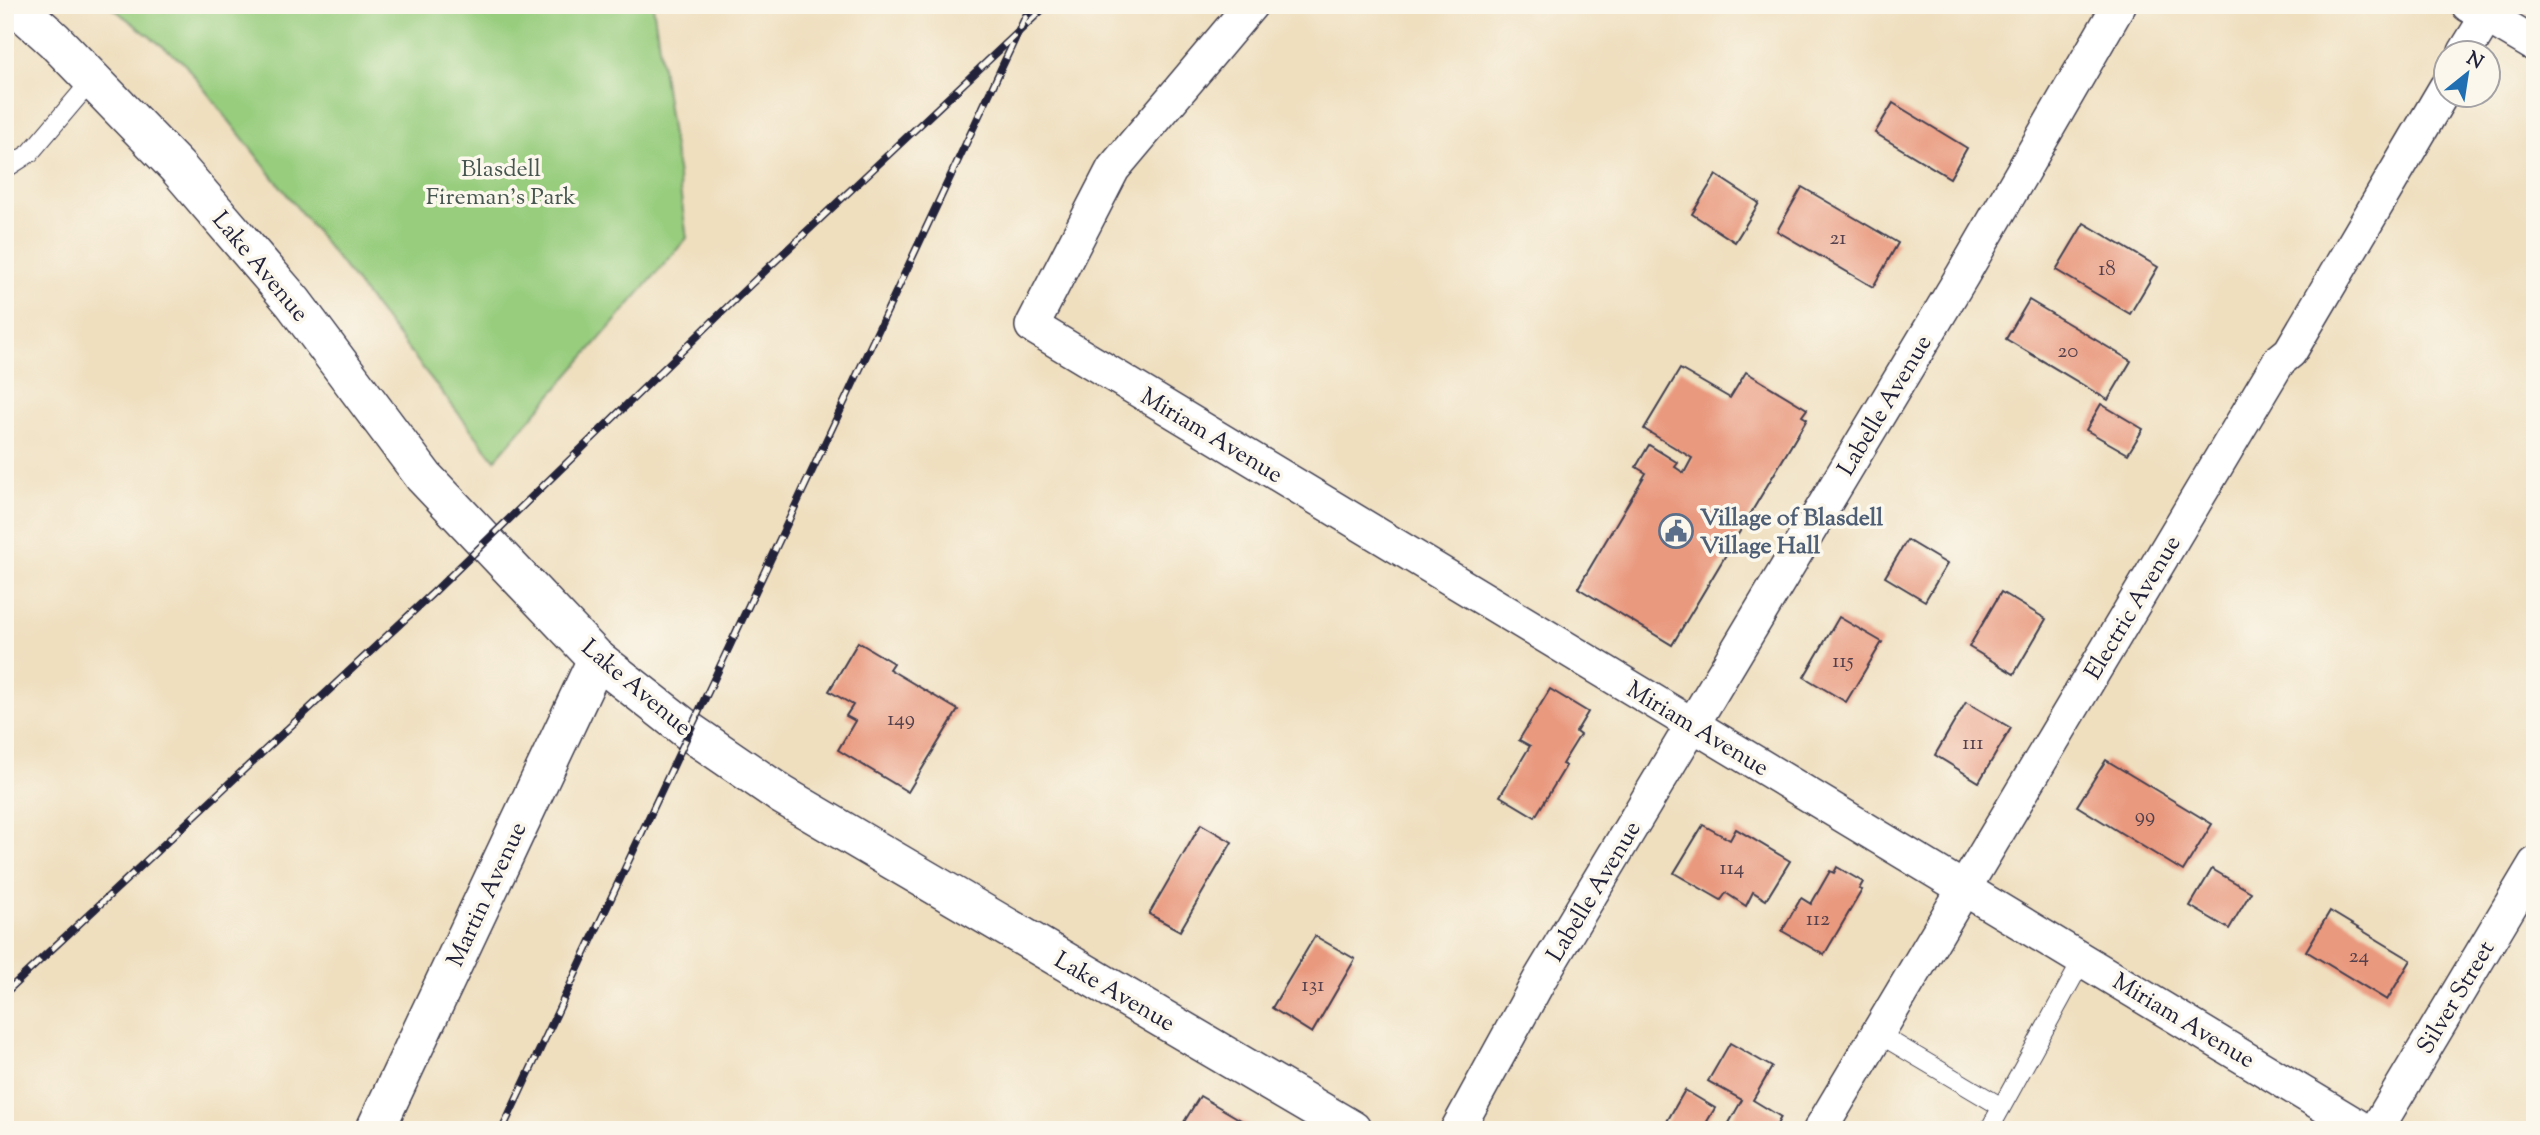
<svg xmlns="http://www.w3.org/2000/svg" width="2540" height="1135" font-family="'Sorts Mill Goudy',serif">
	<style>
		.green { fill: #98cd7e; stroke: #5d785c; stroke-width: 2 }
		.building { fill: #e9997e }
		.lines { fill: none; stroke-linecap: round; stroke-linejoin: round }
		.lane-casing { stroke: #413e4f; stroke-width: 20 }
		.street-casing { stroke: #413e4f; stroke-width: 36 }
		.secondary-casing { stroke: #413e4f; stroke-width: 41 }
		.lane { stroke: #fff; stroke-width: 18 }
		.street { stroke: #fff; stroke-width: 33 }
		.secondary { stroke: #fff; stroke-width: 38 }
		.rail-casing { stroke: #22223b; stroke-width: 8 }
		.rail { stroke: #fbf7ec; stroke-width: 5; stroke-dasharray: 16; stroke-linecap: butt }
		.labels { text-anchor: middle; stroke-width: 7; stroke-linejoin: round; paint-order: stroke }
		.number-label { font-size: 21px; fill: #54404c }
		.park-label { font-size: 24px; fill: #45554f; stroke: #fbf7ec }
		.street-label { font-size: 24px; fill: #22223b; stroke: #fbf7ec }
		.service-label { font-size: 24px; font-weight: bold; fill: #4e5e75; stroke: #fbf7ec; text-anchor: start }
	</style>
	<rect width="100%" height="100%" fill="#fbf7ec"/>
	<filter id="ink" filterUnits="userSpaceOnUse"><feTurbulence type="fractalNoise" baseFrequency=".0143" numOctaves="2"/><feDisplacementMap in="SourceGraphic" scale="14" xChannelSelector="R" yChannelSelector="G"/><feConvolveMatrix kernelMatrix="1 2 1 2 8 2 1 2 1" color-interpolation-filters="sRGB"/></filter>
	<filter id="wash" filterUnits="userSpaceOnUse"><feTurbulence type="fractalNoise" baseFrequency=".00686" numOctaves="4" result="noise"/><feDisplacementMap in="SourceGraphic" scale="28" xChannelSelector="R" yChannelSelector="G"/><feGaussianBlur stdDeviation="1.57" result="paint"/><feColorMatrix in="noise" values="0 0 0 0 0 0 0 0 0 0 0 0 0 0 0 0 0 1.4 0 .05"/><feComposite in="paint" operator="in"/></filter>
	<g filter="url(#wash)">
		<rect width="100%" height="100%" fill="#efdfbf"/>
		<path class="green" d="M 109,5 L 653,5 L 687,238 L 495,460 L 183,62 Z"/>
		<g id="blocks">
			<g class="building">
				<path d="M 1893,103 L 1967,148 L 1950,178 L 1875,133 Z"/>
				<path d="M 1716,175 L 1759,203 L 1735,242 L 1692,214 Z"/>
				<path d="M 1802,187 L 1898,243 L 1873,287 L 1777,231 Z"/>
				<path d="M 2084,223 L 2158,267 L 2130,314 L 2056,270 Z"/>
				<path d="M 2029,300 L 2131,361 L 2108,400 L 2006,339 Z"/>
				<path d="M 1680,369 L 1730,398 L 1746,372 L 1807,409 L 1802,416 L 1807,419 L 1672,645 L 1578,588 L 1646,473 L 1636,467 L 1649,445 L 1678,463 L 1675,467 L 1684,473 L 1692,458 L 1644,429 Z"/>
				<path d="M 2101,404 L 2143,429 L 2128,454 L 2086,430 Z"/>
				<path d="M 1907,540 L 1947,564 L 1925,601 L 1885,577 Z"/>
				<path d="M 2001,592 L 2046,619 L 2014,674 L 1969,647 Z"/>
				<path d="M 1839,617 L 1882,642 L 1846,702 L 1804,677 Z"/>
				<path d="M 858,642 L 893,663 L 889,669 L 958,710 L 908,792 L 838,750 L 855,721 L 846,716 L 853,705 L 829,691 Z"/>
				<path d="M 1550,689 L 1588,712 L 1576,732 L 1580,735 L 1562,764 L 1566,766 L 1535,817 L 1500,796 L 1530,746 L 1519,740 Z"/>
				<path d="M 1966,702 L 2011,728 L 1979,782 L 1935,755 Z"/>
				<path d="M 2106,760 L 2212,824 L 2183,871 L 2077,806 Z"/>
				<path d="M 1201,824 L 1232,842 L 1180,931 L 1149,914 Z"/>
				<path d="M 1703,825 L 1730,840 L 1736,829 L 1790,861 L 1766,900 L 1753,892 L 1746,906 L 1726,893 L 1721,900 L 1674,873 Z"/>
				<path d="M 1837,867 L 1863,882 L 1859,889 L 1862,890 L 1824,955 L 1782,931 L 1801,898 L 1811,904 L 1830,871 L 1834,873 Z"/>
				<path d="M 2212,869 L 2251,892 L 2229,929 L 2190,906 Z"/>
				<path d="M 2330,911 L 2411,960 L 2387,1000 L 2306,951 Z"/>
				<path d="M 1315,936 L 1355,959 L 1312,1033 L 1272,1008 Z"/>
				<path d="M 1730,1043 L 1772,1067 L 1753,1100 L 1781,1117 L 1774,1130 L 1725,1130 L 1742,1100 L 1708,1081 Z"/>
				<path d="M 1685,1090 L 1715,1108 L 1702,1130 L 1662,1130 Z"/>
				<path d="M 1200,1096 L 1258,1130 L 1179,1130 Z"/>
			</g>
		</g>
	</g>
	<g filter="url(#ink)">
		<use href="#blocks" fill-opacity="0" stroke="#413e4f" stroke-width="2"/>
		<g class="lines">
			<g class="lane-casing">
				<g id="lane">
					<path d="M 5,169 L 30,153 L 92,80"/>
					<path d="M 1877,1033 L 2000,1106"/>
					<path d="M 1989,1130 L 2083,959"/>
				</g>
			</g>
			<g class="street-casing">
				<g id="street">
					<path d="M 1251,5 L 1113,169 L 1032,326 L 2364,1130"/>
					<path d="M 2468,5 L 2535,45"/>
					<path d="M 2465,52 L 2494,5"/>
					<path d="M 1457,1130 L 1541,977 L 1962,276 L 2119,5"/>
					<path d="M 1820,1130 L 2279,361 L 2290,352 L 2446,87"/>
					<path d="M 2376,1130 L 2535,864"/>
				</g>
			</g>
			<g class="secondary-casing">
				<g id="secondary">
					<path d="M 15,5 L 54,40 L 177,167 L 293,302 L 424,477 L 597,659 L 690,732 L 782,795 L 1352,1130"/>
					<path d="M 375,1130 L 597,659"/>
				</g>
			</g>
			<use href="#lane" class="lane"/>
			<use href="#street" class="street"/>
			<use href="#secondary" class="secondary"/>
			<g class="rail-casing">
				<g id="rail">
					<path d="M 5,993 L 435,591 L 750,285 L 1047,5"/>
					<path d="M 502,1130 L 1031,5"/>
				</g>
			</g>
			<use href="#rail" class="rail"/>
		</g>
	</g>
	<defs>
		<g id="civic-ring" transform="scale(1.75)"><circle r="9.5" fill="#fbf7ec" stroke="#5c6f8a" stroke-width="1.5"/><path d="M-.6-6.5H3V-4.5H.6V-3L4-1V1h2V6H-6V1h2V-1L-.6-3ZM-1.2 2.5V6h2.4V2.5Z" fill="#5c6f8a"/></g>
	</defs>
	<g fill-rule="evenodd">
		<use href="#civic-ring" x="1676" y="531"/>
	</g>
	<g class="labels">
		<g class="number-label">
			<text x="1838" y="244">21</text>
			<text x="2107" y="275">18</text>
			<text x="2068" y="357">20</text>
			<text x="1843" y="667">115</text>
			<text x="901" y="725">149</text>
			<text x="1973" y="749">111</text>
			<text x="2145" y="822">99</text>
			<text x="1732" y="874">114</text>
			<text x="1818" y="925">112</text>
			<text x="2359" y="962">24</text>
			<text x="1313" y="991">131</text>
		</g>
		<g class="park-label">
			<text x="501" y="176">Blasdell<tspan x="501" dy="28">Fireman's Park</tspan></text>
		</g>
		<g class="street-label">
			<text transform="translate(261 266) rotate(50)" y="8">Lake Avenue</text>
			<text transform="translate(1884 405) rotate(-59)" y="8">Labelle Avenue</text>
			<text transform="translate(1212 435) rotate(31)" y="8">Miriam Avenue</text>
			<text transform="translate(2132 607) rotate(-59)" y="8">Electric Avenue</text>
			<text transform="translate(637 687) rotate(40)" y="8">Lake Avenue</text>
			<text transform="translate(1698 728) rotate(31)" y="8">Miriam Avenue</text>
			<text transform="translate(1593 891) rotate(-59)" y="8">Labelle Avenue</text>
			<text transform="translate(486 894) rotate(-65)" y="8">Martin Avenue</text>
			<text transform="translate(1115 991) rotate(30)" y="8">Lake Avenue</text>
			<text transform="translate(2455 997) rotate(-59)" y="8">Silver Street</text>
			<text transform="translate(2184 1020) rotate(31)" y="8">Miriam Avenue</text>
		</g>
		<g class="service-label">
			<text x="1700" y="525">Village of Blasdell<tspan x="1700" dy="28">Village Hall</tspan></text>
		</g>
	</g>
	<rect width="2540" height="1135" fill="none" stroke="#fbf7ec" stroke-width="28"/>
	<g transform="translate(2467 74) rotate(30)"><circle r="33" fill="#fbf7ec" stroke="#a4a2a5" stroke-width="2"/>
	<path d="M0-5L12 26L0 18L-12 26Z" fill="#1f6fb2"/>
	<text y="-10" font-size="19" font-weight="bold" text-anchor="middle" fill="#22223b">N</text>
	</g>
</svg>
